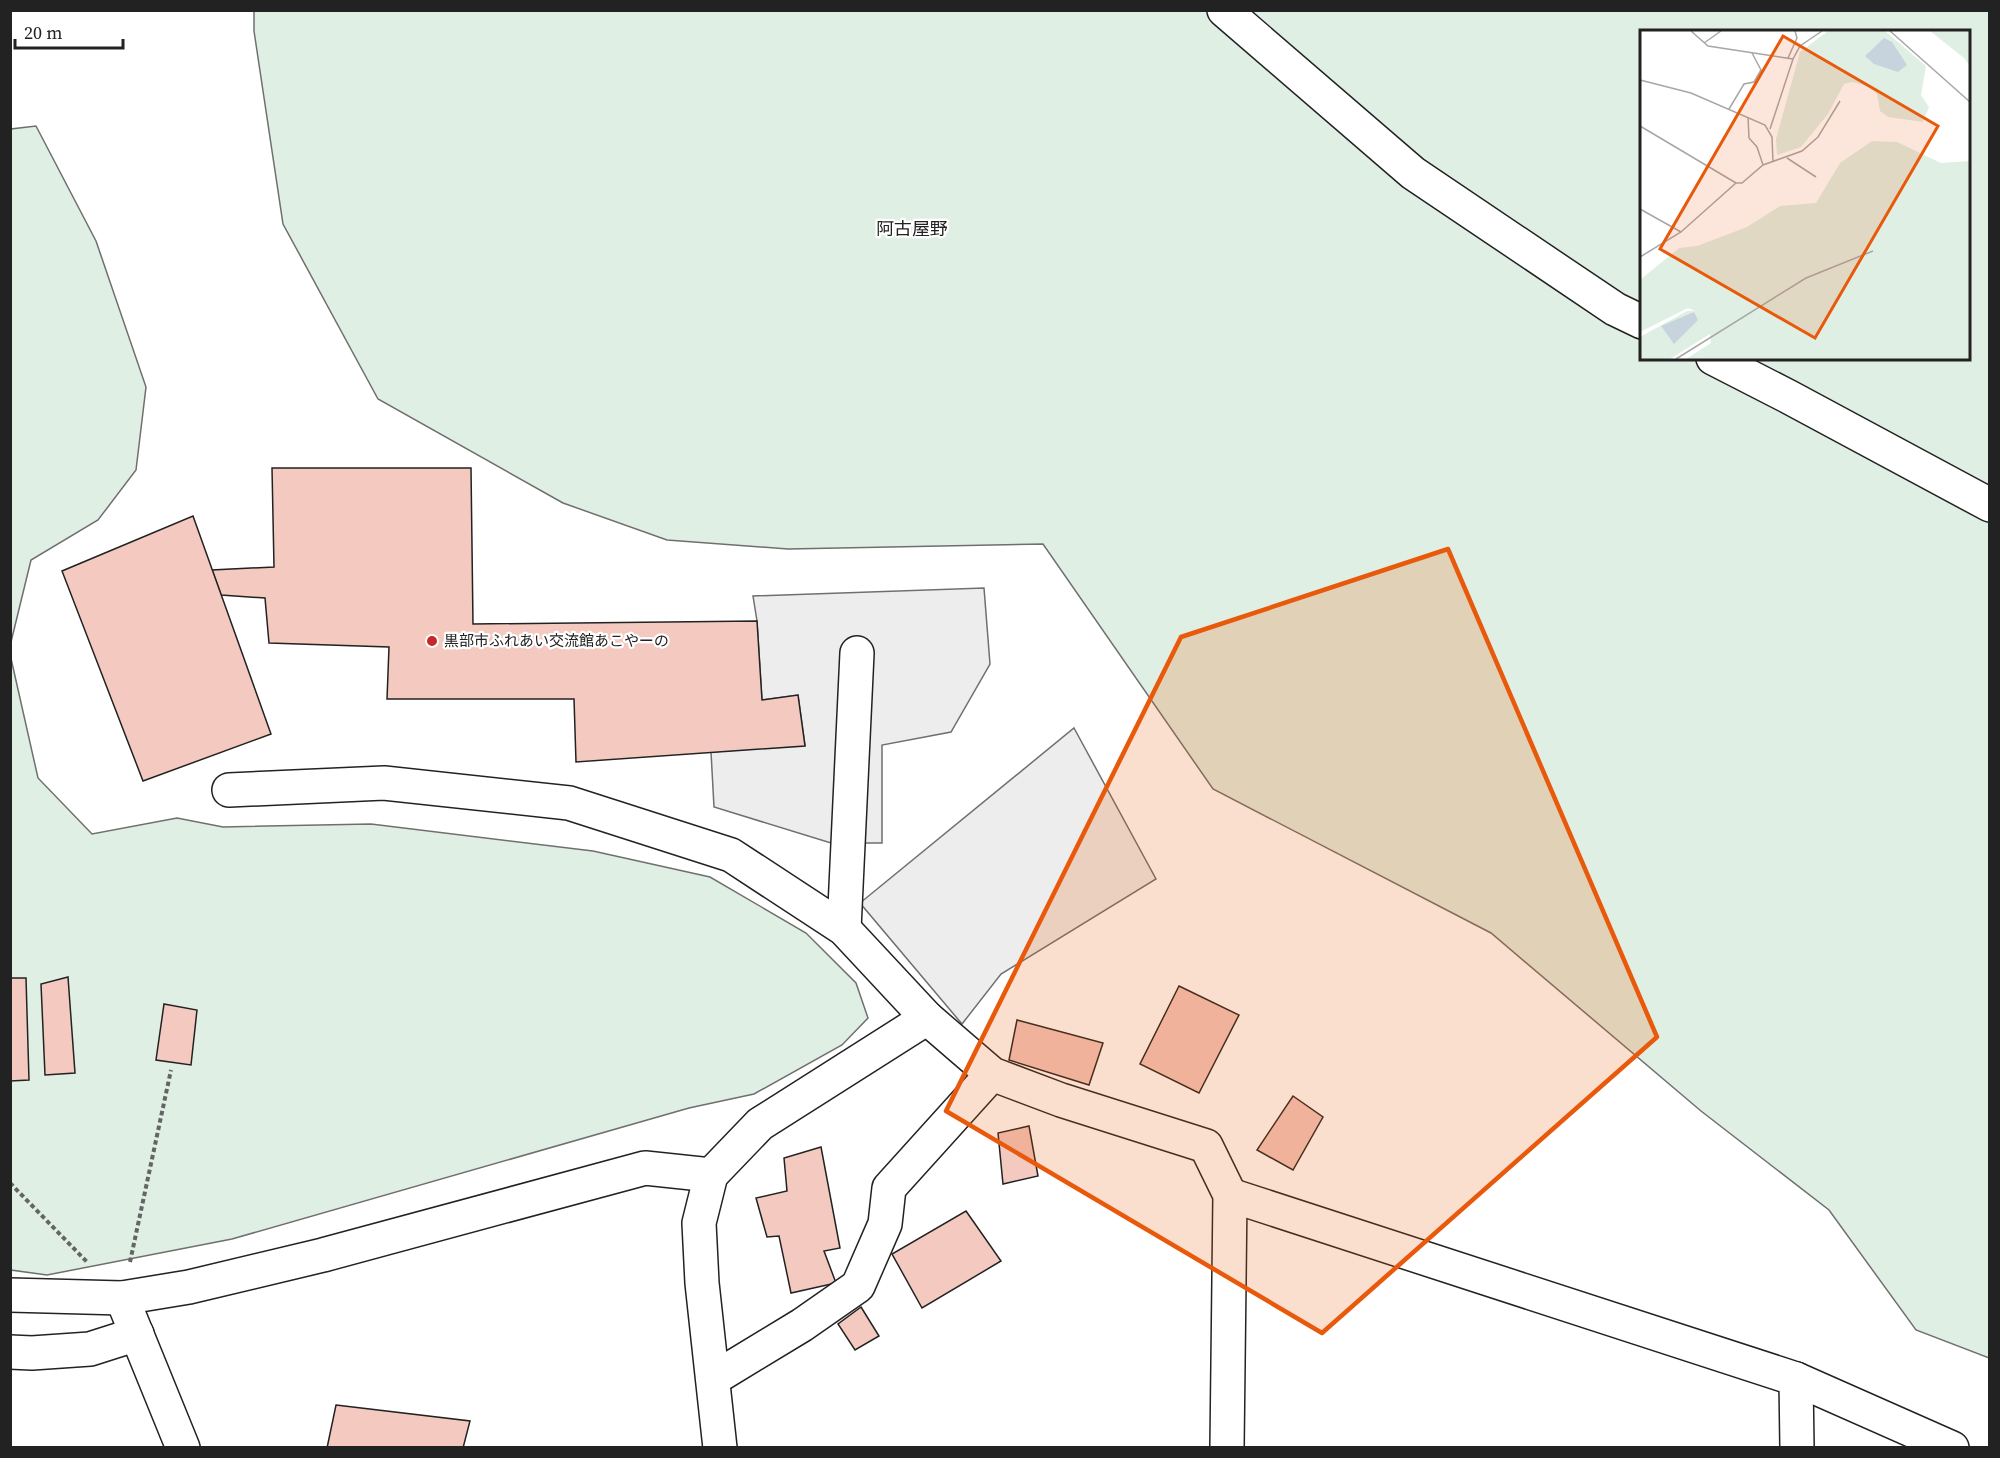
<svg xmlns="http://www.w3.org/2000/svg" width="2000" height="1458" font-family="'Source Serif 4','Noto Sans JP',serif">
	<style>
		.green { fill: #e0efe3; stroke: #6f6f6f; stroke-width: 1.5; fill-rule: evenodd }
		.parking { fill: #ededed; stroke: #6f6f6f; stroke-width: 1.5 }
		.building { fill: #f3c9c0; stroke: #222; stroke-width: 1.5 }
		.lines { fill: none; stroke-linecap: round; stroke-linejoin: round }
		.street-casing { stroke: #222; stroke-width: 36 }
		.secondary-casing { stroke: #222; stroke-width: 36 }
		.path { stroke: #646464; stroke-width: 4; stroke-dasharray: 4.5 3; stroke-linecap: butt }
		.street { stroke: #fff; stroke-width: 33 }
		.secondary { stroke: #fff; stroke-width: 33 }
		.marked { fill: #e8590c; fill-opacity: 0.2; stroke: #e8590c; stroke-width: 4.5; stroke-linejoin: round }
		.poi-dot { fill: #c62828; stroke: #fff; stroke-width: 2 }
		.labels { text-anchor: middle; stroke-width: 4.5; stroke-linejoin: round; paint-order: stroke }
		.poi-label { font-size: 15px; fill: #222; stroke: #fff; text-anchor: start }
		.quarter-label { font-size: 18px; fill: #222; stroke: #fff }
		.inset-road { fill: none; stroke: #a7a7a7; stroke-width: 1.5 }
		.view { fill: #e8590c; fill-opacity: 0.15; stroke: #e8590c; stroke-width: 3 }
		.inset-edge { fill: none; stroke: #222; stroke-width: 3 }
	</style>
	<rect width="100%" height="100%" fill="#fff"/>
	<g class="green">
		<path d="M 254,11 L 1989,11 L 1989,1358 L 1916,1330 L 1829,1210 L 1701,1111 L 1491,933 L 1213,789 L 1043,544 L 788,549 L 667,540 L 563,503 L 378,399 L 283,224 L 254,31 ZM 1642,32 L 1968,32 L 1968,358 L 1642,358 Z"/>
		<path d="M 36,126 L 96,241 L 146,387 L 136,470 L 98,520 L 31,560 L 11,642 L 11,129 Z"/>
		<path d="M 10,654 L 38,778 L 92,834 L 177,818 L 223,827 L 371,824 L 593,851 L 710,877 L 806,933 L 856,983 L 868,1018 L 842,1045 L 754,1094 L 689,1108 L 232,1239 L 47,1275 L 11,1270 Z"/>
	</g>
	<g class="parking">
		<path d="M 984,588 L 990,664 L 951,732 L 882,745 L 882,843 L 831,843 L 714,807 L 711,752 L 805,745 L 798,695 L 762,700 L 757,621 L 753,596 Z"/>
		<path d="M 1074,728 L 1156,879 L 1001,974 L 962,1024 L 860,903 Z"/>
	</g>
	<g class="building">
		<path d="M 272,468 L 471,468 L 473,624 L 757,621 L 762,700 L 798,695 L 805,746 L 576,762 L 574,699 L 387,699 L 389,647 L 269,643 L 265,598 L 221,595 L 212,570 L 274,567 Z"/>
		<path d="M 193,516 L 271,734 L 143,781 L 62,571 Z"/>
		<path d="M 68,977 L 75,1073 L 45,1075 L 41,984 Z"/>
		<path d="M 10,978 L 26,978 L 29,1080 L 10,1081 Z"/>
		<path d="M 1179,986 L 1239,1015 L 1199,1093 L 1140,1064 Z"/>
		<path d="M 164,1004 L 197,1010 L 191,1065 L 156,1060 Z"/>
		<path d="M 1017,1020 L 1103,1043 L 1089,1085 L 1009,1060 Z"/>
		<path d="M 1293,1096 L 1323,1117 L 1293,1170 L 1257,1150 Z"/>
		<path d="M 1029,1126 L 1038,1176 L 1003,1184 L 998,1133 Z"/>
		<path d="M 821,1147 L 840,1248 L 824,1251 L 836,1283 L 791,1293 L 779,1236 L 767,1237 L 756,1198 L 787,1191 L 784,1158 Z"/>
		<path d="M 966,1211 L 1001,1261 L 922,1308 L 892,1254 Z"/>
		<path d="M 861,1307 L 879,1336 L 855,1350 L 838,1324 Z"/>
		<path d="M 336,1405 L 470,1421 L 463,1448 L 327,1448 Z"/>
	</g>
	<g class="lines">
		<g class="street-casing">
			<g id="street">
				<path d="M 844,929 L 857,653"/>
				<path d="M 927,1018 L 992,1074 L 1061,1100 L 1206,1146 L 1230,1195 L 1227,1448"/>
				<path d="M 1230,1195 L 1796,1379 L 1952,1448"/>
				<path d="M 10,1295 L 122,1298 L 189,1287 L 323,1255 L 645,1168 L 711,1175"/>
				<path d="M 122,1298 L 183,1448"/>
				<path d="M 10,1352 L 32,1353 L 90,1349 L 137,1334"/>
				<path d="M 713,1379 L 802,1325 L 858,1286 L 885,1224 L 889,1188 L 992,1074"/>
				<path d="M 1796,1379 L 1797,1448"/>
			</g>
		</g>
		<g class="secondary-casing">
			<g id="secondary">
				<path d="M 1224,10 L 1413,173 L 1615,309 L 1642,322"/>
				<path d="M 1713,358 L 1789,397 L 1990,505"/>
				<path d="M 229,790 L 384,783 L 569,803 L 731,855 L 844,929 L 927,1018 L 760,1124 L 711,1175 L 699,1223 L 702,1283 L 720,1448"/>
			</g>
		</g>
		<g class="path">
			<path d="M 10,1183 L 88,1263"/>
			<path d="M 130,1262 L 171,1070"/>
		</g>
		<use href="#street" class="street"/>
		<use href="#secondary" class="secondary"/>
	</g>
	<path class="marked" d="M 1448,549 L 1657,1037 L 1322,1333 L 946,1111 L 1181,637 Z"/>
	<circle class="poi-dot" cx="432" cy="641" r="6"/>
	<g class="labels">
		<g class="poi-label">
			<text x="444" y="646">黒部市ふれあい交流館あこやーの</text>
		</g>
		<g class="quarter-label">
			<text x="912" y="235">阿古屋野</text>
		</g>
	</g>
	<g transform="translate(1640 30)">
		<rect width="330" height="330" fill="#fff"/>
		<path d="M 188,1 L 245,1 L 286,36 L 281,65 L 289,77 L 283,92 L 248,87 L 240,81 L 237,64 L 229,57 L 213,52 L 204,54 L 188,84 L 161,117 L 137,125 L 136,109 L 160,22 ZM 290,1 L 330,1 L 330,36 L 324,28 ZM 232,111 L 257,112 L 301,133 L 330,131 L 330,329 L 46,329 L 71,313 L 70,304 L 30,329 L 0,329 L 0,307 L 47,281 L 55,281 L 48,278 L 0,302 L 0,250 L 39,218 L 57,216 L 107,197 L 140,176 L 176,173 L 200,133 Z" fill="#e0efe3"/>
		<path d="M 244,8 L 252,12 L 267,35 L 258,42 L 234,34 L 225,26 ZM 54,282 L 58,290 L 34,314 L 21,296 Z" fill="#c7d3dd"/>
		<path class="inset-road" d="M 51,1 L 68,16 L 153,29M 250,1 L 330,72M 64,13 L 81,1M 148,28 L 157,8 L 155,1M 0,50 L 51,63 L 125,95 L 132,107 L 133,132M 89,79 L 104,54 L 114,52 L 121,40 L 112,23M 108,87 L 109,108 L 117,117 L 123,135M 0,96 L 96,153M 130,99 L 153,29 L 160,16 L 182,1M 147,128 L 176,147M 0,179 L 41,202M 0,227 L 41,202 L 96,153 L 102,153 L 123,135 L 162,121 L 178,107 L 200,71M 36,329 L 166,248 L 233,221"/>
		<path class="view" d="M 143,6 L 298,96 L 175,308 L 20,219 Z"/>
		<rect width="330" height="330" class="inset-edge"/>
	</g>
	<rect width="2000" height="1458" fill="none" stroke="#222222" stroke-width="24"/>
	<path d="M15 39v9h108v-9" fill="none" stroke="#222222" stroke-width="3"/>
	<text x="24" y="39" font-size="18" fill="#222222" stroke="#ffffff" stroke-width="4.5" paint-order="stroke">20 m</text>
</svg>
